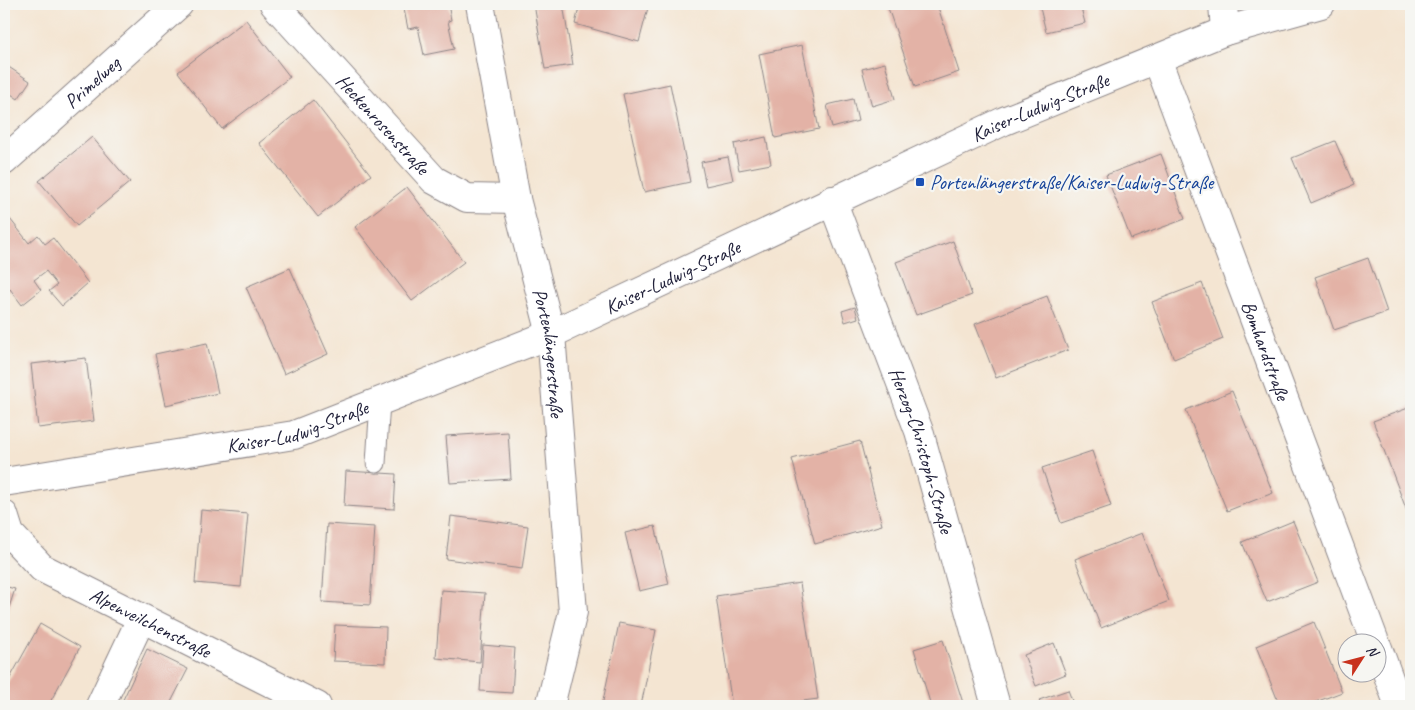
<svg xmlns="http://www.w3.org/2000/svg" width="1415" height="710" font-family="Caveat,sans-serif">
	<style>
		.building { fill: #e3b2a6 }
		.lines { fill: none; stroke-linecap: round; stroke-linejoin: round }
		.service-casing { stroke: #8b8486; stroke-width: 21 }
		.minor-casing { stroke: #8b8486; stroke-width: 30 }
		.service { stroke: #fff; stroke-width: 19 }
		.minor { stroke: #fff; stroke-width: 28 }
		.transit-dot { fill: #1a4fb4; stroke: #f6f6f2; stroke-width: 2 }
		.labels { text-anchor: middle; stroke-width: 4.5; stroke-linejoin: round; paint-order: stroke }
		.street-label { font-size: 20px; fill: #22223b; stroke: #f6f6f2 }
		.transit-label { font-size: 20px; fill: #164399; stroke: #f6f6f2; text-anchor: start }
	</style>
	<rect width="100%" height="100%" fill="#f6f6f2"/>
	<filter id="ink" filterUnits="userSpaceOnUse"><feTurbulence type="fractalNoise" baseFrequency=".02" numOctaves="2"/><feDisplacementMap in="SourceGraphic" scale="10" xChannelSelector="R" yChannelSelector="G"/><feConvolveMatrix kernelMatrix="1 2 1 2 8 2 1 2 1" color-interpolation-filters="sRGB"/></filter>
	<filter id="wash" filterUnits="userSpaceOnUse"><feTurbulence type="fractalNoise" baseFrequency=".0096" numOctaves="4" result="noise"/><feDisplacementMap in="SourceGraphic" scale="20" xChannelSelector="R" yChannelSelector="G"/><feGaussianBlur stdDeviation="1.12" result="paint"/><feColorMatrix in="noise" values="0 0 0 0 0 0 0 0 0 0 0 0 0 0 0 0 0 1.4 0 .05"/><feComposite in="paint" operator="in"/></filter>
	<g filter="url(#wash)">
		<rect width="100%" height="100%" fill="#f4e5d2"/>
		<g id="blocks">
			<g class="building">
				<path d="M 403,4 L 448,4 L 451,20 L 448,21 L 454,49 L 424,55 L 418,27 L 408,29 Z"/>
				<path d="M 534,4 L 563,4 L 573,65 L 545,69 Z"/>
				<path d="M 580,4 L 649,4 L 639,42 L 575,24 Z"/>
				<path d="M 937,4 L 959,72 L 915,87 L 887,5 Z"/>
				<path d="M 1039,4 L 1080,4 L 1085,23 L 1046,32 Z"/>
				<path d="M 246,20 L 290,77 L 222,129 L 178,72 Z"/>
				<path d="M 802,45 L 819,129 L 775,138 L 759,54 Z"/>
				<path d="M 885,63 L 895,99 L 872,106 L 862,69 Z"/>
				<path d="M 4,64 L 30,81 L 18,99 L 4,89 Z"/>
				<path d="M 670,84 L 690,182 L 644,192 L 623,94 Z"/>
				<path d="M 853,99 L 858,121 L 832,128 L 827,105 Z"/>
				<path d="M 313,100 L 371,175 L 318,217 L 259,143 Z"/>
				<path d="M 92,137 L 130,182 L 77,226 L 39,181 Z"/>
				<path d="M 766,137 L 771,164 L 739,170 L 734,144 Z"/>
				<path d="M 1335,141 L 1354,185 L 1311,203 L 1292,158 Z"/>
				<path d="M 1161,154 L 1185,219 L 1131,239 L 1106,175 Z"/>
				<path d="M 728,157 L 733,180 L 706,186 L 701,162 Z"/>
				<path d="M 407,187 L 464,262 L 412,301 L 355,227 Z"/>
				<path d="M 10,219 L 29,243 L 38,235 L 45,244 L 53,238 L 88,283 L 62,306 L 49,291 L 57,285 L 46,271 L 34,280 L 41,290 L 22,305 L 10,289 L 4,295 L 4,224 Z"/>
				<path d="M 953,241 L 972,295 L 916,315 L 896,262 Z"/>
				<path d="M 1368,258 L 1387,312 L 1334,330 L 1315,277 Z"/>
				<path d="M 290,268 L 328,354 L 284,374 L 246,287 Z"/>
				<path d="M 1202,283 L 1223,339 L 1174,359 L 1152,302 Z"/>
				<path d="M 1047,296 L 1068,350 L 996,378 L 975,324 Z"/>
				<path d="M 855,307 L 858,318 L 845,322 L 842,311 Z"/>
				<path d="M 207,343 L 218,393 L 166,405 L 155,354 Z"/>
				<path d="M 86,358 L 94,421 L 38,428 L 31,364 Z"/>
				<path d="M 1232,391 L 1273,493 L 1227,511 L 1186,410 Z"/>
				<path d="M 1411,407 L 1411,522 L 1373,421 Z"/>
				<path d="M 508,432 L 511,479 L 450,483 L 446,436 Z"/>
				<path d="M 860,441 L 882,525 L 815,544 L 792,459 Z"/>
				<path d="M 1092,451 L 1111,506 L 1061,523 L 1042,468 Z"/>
				<path d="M 346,471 L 396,474 L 394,509 L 344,506 Z"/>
				<path d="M 201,510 L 248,514 L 241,587 L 195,583 Z"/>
				<path d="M 451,516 L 528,526 L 522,569 L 446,559 Z"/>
				<path d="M 1293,521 L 1318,582 L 1267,602 L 1242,542 Z"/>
				<path d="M 327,524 L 375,527 L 370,605 L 322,602 Z"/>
				<path d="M 655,526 L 669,584 L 639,591 L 625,533 Z"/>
				<path d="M 1142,533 L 1169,601 L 1101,628 L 1075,559 Z"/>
				<path d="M 800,583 L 818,699 L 766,706 L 732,706 L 716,596 Z"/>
				<path d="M 4,586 L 15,589 L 4,623 Z"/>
				<path d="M 441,590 L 485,593 L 480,662 L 436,658 Z"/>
				<path d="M 1314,622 L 1342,692 L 1305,706 L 1280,706 L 1256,646 Z"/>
				<path d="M 619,623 L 656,630 L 641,706 L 602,706 Z"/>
				<path d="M 40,624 L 80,647 L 48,706 L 4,706 L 4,689 Z"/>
				<path d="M 335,625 L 386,627 L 385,663 L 333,661 Z"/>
				<path d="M 943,640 L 964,706 L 931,706 L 914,649 Z"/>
				<path d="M 1054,643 L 1066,674 L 1036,686 L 1024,655 Z"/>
				<path d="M 483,645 L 515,648 L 512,693 L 480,691 Z"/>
				<path d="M 147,649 L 188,669 L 169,706 L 120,706 Z"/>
				<path d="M 1068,690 L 1074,706 L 1041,706 L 1039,700 Z"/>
			</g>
		</g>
	</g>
	<g filter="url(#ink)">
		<use href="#blocks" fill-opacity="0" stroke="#8b8486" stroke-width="1"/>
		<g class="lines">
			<g class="service-casing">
				<path id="service" d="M 376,463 L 380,402"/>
			</g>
			<g class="minor-casing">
				<g id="minor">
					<path id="s1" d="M 274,4 L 434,180 L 467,198 L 516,199"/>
					<path id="s2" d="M 480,4 L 516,199 L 551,334 L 573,612 L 550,706"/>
					<path d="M 1223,4 L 1225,31"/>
					<path id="s3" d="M 1157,59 L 1375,642"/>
					<path id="s4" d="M 4,161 L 179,4"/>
					<path id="s5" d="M 832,200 L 919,431 L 996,706"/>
					<path id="s6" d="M 4,482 L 294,435 L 551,334 L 1004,121 L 1225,31 L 1321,4"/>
					<path id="s7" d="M 4,515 L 10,534 L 42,568 L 317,706"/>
					<path d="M 1378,648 L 1399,706"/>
					<path d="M 100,706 L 141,619"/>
				</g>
			</g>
			<use href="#service" class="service"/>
			<use href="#minor" class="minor"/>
		</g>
	</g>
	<rect class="transit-dot" x="915" y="177" width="10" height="10" rx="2.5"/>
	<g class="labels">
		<g class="street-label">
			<text dy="7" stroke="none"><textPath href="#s4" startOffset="118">Primelweg</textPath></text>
			<text dy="7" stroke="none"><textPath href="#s6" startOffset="1109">Kaiser-Ludwig-Straße</textPath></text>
			<text dy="7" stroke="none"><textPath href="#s1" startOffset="162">Heckenrosenstraße</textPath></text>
			<text dy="7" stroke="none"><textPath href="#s6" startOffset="704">Kaiser-Ludwig-Straße</textPath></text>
			<text dy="7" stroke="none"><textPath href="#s3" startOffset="311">Bomhardstraße</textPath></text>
			<text dy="7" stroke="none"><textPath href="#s2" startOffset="356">Portenlängerstraße</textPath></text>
			<text dy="7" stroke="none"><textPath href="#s6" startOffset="299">Kaiser-Ludwig-Straße</textPath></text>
			<text dy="7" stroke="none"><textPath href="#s5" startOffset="266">Herzog-Christoph-Straße</textPath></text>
			<text dy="7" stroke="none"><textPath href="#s7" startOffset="188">Alpenveilchenstraße</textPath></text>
		</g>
		<g class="transit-label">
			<text x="930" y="189">Portenlängerstraße/Kaiser-Ludwig-Straße</text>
		</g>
	</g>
	<rect width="1415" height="710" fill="none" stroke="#f6f6f2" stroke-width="20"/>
	<g transform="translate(1362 658) rotate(54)"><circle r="24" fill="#f6f6f2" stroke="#a1a1a9"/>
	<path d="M0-4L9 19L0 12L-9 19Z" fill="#c8321e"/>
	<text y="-8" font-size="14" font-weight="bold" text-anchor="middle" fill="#22223b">N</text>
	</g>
</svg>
